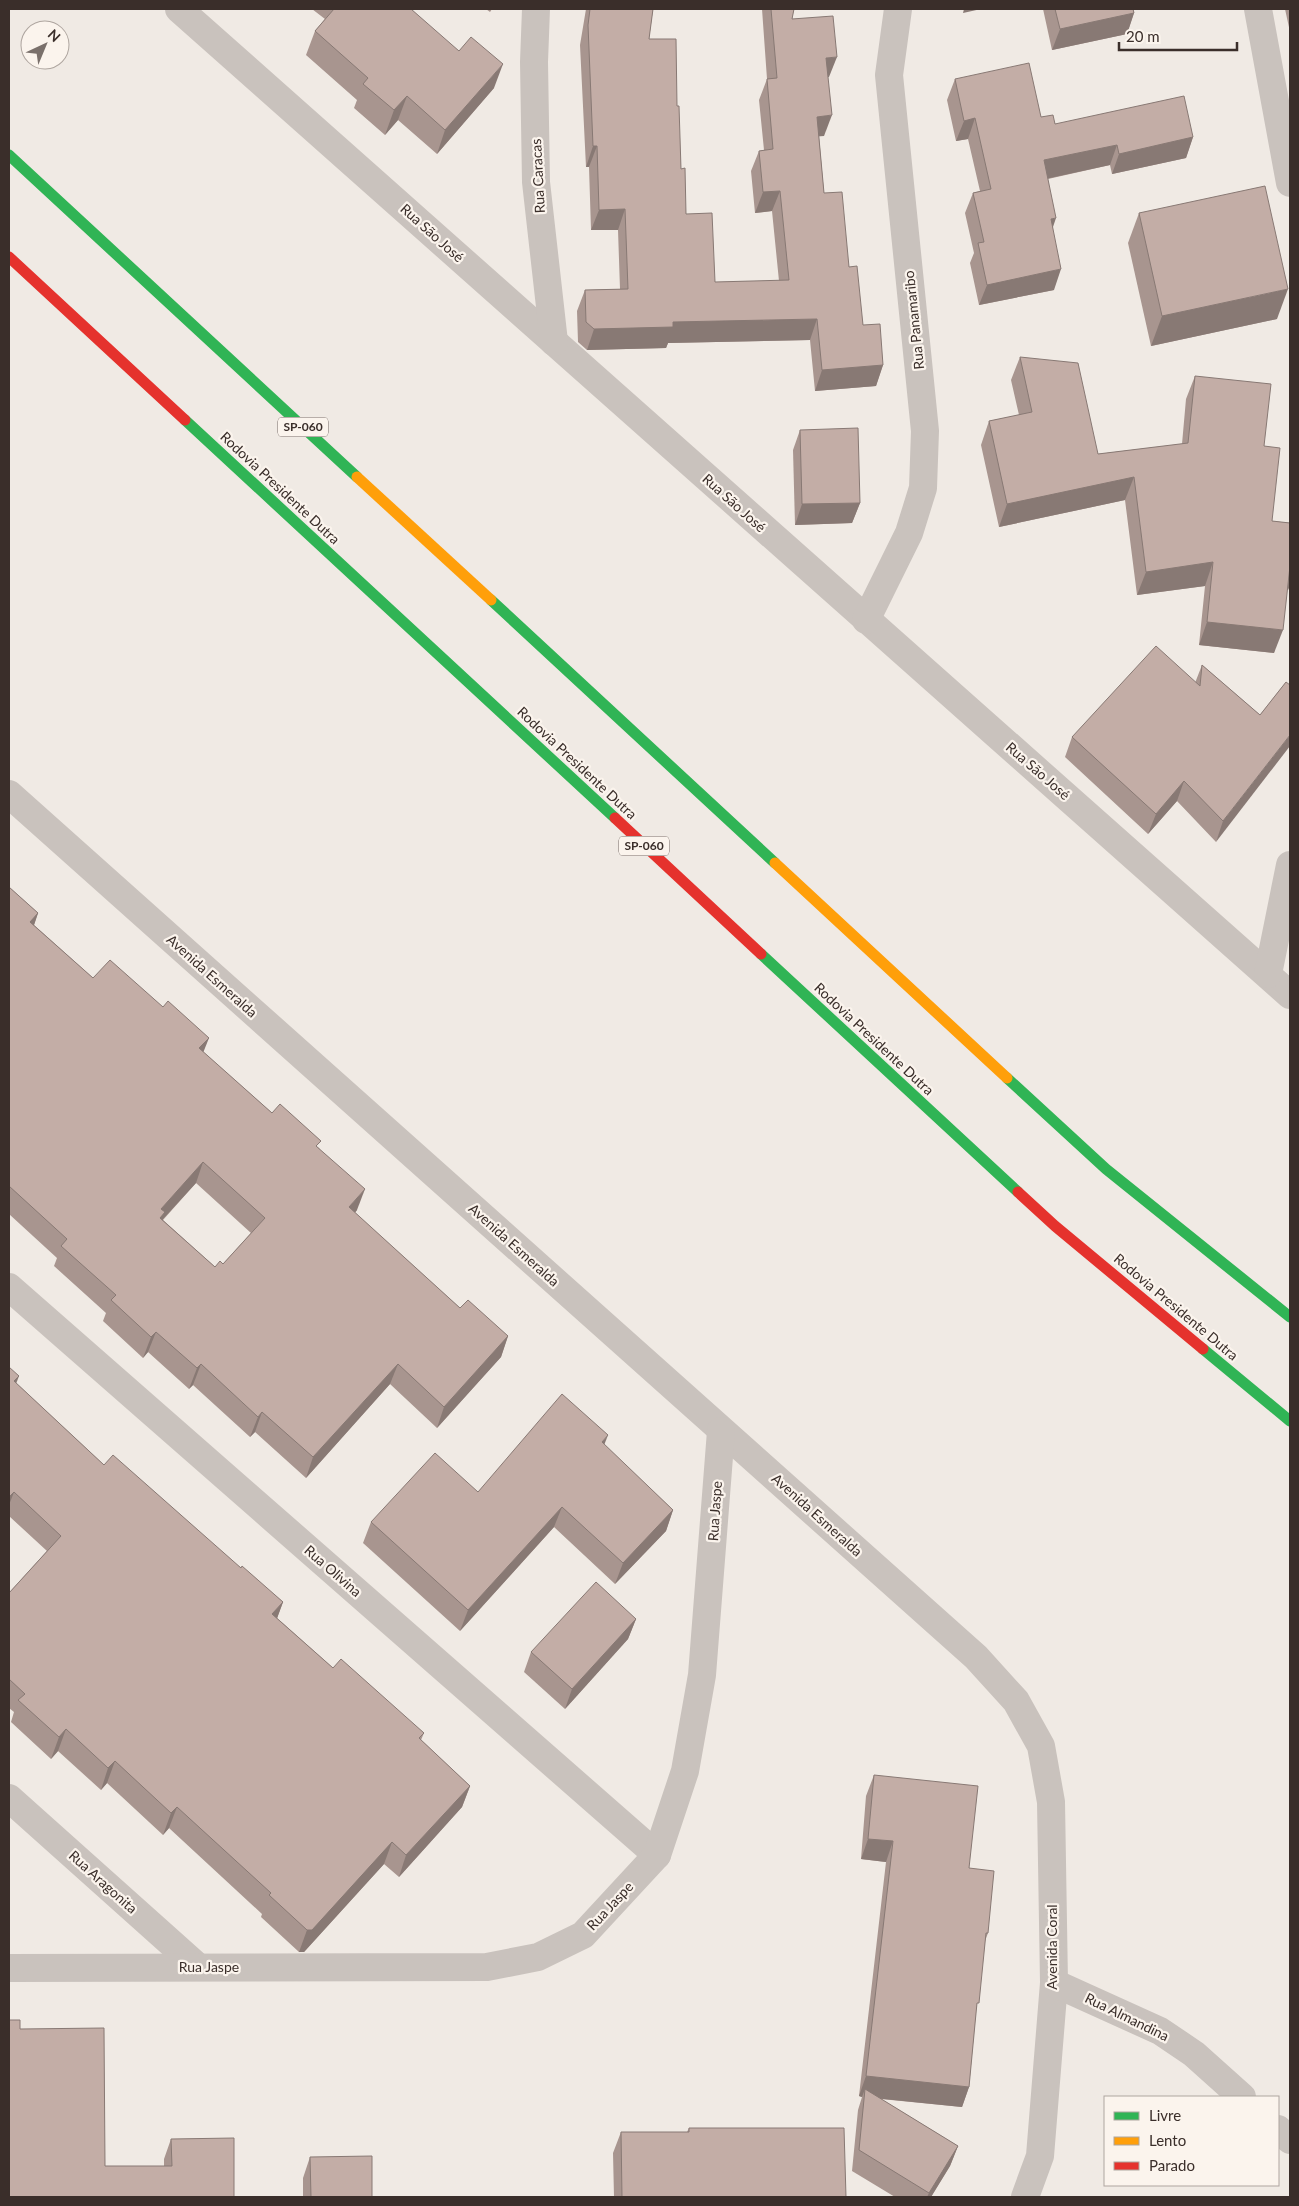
<svg xmlns="http://www.w3.org/2000/svg" width="1299" height="2206" font-family="Lato,sans-serif">
	<style>
		.lines { fill: none; stroke-linecap: round; stroke-linejoin: round }
		.street { stroke: #c9c2bd; stroke-width: 28 }
		.fast { stroke: #30b455; stroke-width: 11 }
		.slow { stroke: #ff9f0a; stroke-width: 11 }
		.jam { stroke: #e5322d; stroke-width: 11 }
		.wall { fill: #a8958f; fill-rule: evenodd }
		.shaded-wall { fill: #887974 }
		.building { fill: #c3ada6; stroke: #887974; fill-rule: evenodd }
		.labels { text-anchor: middle; stroke-width: 4.5; stroke-linejoin: round; paint-order: stroke }
		.shield { fill: #fbf4ed; stroke: #746964; stroke-width: 1 }
		.shield-label { font-size: 12px; font-weight: bold; fill: #3a2e2a }
		.street-label { font-size: 14px; fill: #3a2e2a; stroke: #fbf4ed }
	</style>
	<rect width="100%" height="100%" fill="#f0eae4"/>
	<g class="lines">
		<g class="street">
			<path d="M 179,9 L 1290,995"/>
			<path d="M 536,9 L 534,62 L 536,182 L 554,342"/>
			<path d="M 1258,9 L 1290,183"/>
			<path d="M 866,620 L 909,533 L 923,488 L 925,431 L 889,75 L 898,9"/>
			<path d="M 9,794 L 976,1657 L 1016,1701 L 1041,1746 L 1051,1802 L 1054,1983 L 1040,2156 L 1025,2197"/>
			<path d="M 1268,974 L 1290,865"/>
			<path d="M 9,1287 L 657,1855"/>
			<path d="M 9,1798 L 198,1967"/>
			<path d="M 9,1968 L 487,1967 L 538,1957 L 583,1935 L 657,1855 L 685,1771 L 702,1675 L 721,1431"/>
			<path d="M 1054,1983 L 1160,2031 L 1194,2054 L 1242,2097"/>
			<path d="M 1278,2129 L 1290,2140"/>
		</g>
		<g class="fast">
			<path d="M 9,155 L 357,477"/>
			<path d="M 185,420 L 615,818"/>
			<path d="M 491,600 L 775,863"/>
			<path d="M 761,954 L 1018,1192"/>
			<path d="M 1007,1078 L 1106,1169 L 1290,1317"/>
			<path d="M 1203,1349 L 1290,1421"/>
		</g>
		<g class="slow">
			<path d="M 357,477 L 491,600"/>
			<path d="M 775,863 L 1007,1078"/>
		</g>
		<g class="jam">
			<path d="M 9,257 L 185,420"/>
			<path d="M 615,818 L 761,954"/>
			<path d="M 1018,1192 L 1055,1226 L 1203,1349"/>
		</g>
	</g>
	<g class="wall">
		<path d="M 312,9 L 411,9 L 494,88 L 437,154 L 398,120 L 385,135 L 354,108 L 357,100 L 306,55 L 315,31 L 325,19 Z"/>
		<path d="M 486,9 L 492,9 L 490,12 Z"/>
		<path d="M 586,9 L 653,9 L 649,39 L 677,106 L 681,169 L 686,214 L 715,282 L 779,281 L 772,211 L 755,213 L 751,171 L 759,151 L 764,150 L 759,100 L 767,79 L 762,9 L 794,9 L 792,19 L 829,77 L 828,77 L 824,136 L 819,136 L 824,193 L 849,267 L 863,325 L 883,365 L 876,386 L 815,391 L 810,340 L 668,343 L 666,348 L 587,350 L 578,342 L 577,311 L 585,290 L 620,289 L 618,230 L 591,230 L 589,167 L 586,167 L 580,45 Z"/>
		<path d="M 1043,9 L 1133,9 L 1134,13 L 1127,34 L 1052,50 Z"/>
		<path d="M 1285,9 L 1290,9 L 1290,32 Z"/>
		<path d="M 955,79 L 1055,124 L 1193,137 L 1186,158 L 1112,174 L 1110,165 L 1048,179 L 1053,228 L 1054,290 L 979,305 L 970,263 L 974,253 L 965,213 L 973,193 L 980,191 L 968,139 L 956,141 L 947,100 Z"/>
		<path d="M 1139,213 L 1277,319 L 1151,346 L 1128,243 Z"/>
		<path d="M 1020,357 L 1098,454 L 1182,444 L 1186,399 L 1195,376 L 1264,446 L 1272,521 L 1290,523 L 1290,585 L 1288,590 L 1287,590 L 1274,653 L 1199,645 L 1205,586 L 1137,595 L 1125,500 L 999,527 L 981,445 L 989,421 L 1019,415 L 1011,380 Z"/>
		<path d="M 800,430 L 860,503 L 852,523 L 795,525 L 793,450 Z"/>
		<path d="M 1202,665 L 1260,715 L 1286,682 L 1216,842 L 1177,801 L 1148,834 L 1065,757 L 1072,737 L 1195,683 Z"/>
		<path d="M 9,887 L 38,913 L 34,925 L 93,978 L 203,1052 L 272,1113 L 319,1148 L 357,1210 L 355,1213 L 460,1308 L 508,1336 L 501,1357 L 437,1428 L 390,1384 L 306,1478 L 255,1432 L 250,1437 L 193,1385 L 189,1389 L 148,1352 L 143,1358 L 103,1321 L 106,1313 L 54,1266 L 57,1258 L 9,1214 ZM 196,1183 L 251,1233 L 223,1264 L 215,1267 L 163,1220 Z"/>
		<path d="M 9,1367 L 16,1383 L 104,1465 L 241,1568 L 283,1602 L 277,1618 L 333,1668 L 424,1733 L 421,1740 L 470,1786 L 462,1807 L 399,1877 L 384,1864 L 304,1952 L 299,1952 L 261,1917 L 262,1914 L 169,1828 L 163,1835 L 107,1783 L 101,1790 L 58,1751 L 51,1759 L 11,1722 L 14,1712 L 9,1708 L 9,1593 L 47,1551 L 9,1516 Z"/>
		<path d="M 604,1445 L 673,1510 L 666,1531 L 615,1584 L 554,1527 L 460,1631 L 363,1543 L 371,1522 L 478,1492 Z"/>
		<path d="M 636,1619 L 628,1639 L 565,1709 L 524,1672 L 531,1652 Z"/>
		<path d="M 874,1775 L 969,1868 L 988,1933 L 985,1941 L 976,2011 L 969,2087 L 962,2107 L 881,2099 L 958,2146 L 950,2166 L 931,2197 L 895,2197 L 852,2171 L 858,2110 L 862,2097 L 859,2096 L 886,1862 L 861,1859 L 866,1796 Z"/>
		<path d="M 20,2029 L 105,2166 L 164,2166 L 164,2159 L 171,2139 L 234,2197 L 9,2197 Z"/>
		<path d="M 689,2128 L 846,2197 L 614,2197 L 613,2153 L 621,2132 L 687,2132 Z"/>
		<path d="M 310,2157 L 372,2197 L 303,2197 L 303,2178 Z"/>
	</g>
	<g class="shaded-wall">
		<path d="M 964,9 L 981,9 L 963,13 Z"/>
		<path d="M 1134,13 L 1127,34 L 1052,50 L 1060,29 Z"/>
		<path d="M 837,57 L 829,77 L 819,78 L 826,58 Z"/>
		<path d="M 503,64 L 494,88 L 437,154 L 445,130 Z"/>
		<path d="M 407,96 L 398,120 L 385,135 L 394,110 Z"/>
		<path d="M 832,115 L 824,136 L 810,137 L 817,117 Z"/>
		<path d="M 975,118 L 968,139 L 956,141 L 964,121 Z"/>
		<path d="M 1193,137 L 1186,158 L 1112,174 L 1119,154 Z"/>
		<path d="M 1117,145 L 1110,165 L 1036,181 L 1044,160 Z"/>
		<path d="M 593,146 L 597,146 L 589,167 L 586,167 Z"/>
		<path d="M 780,191 L 772,211 L 755,213 L 763,192 Z"/>
		<path d="M 625,209 L 618,230 L 591,230 L 599,210 Z"/>
		<path d="M 1056,218 L 1049,239 L 1051,219 Z"/>
		<path d="M 1061,269 L 1054,290 L 979,305 L 987,285 Z"/>
		<path d="M 1288,289 L 1277,319 L 1151,346 L 1162,316 Z"/>
		<path d="M 817,319 L 810,340 L 668,343 L 666,348 L 587,350 L 594,329 L 673,322 Z"/>
		<path d="M 883,365 L 876,386 L 815,391 L 822,370 Z"/>
		<path d="M 1134,477 L 1125,500 L 999,527 L 1007,504 Z"/>
		<path d="M 860,503 L 852,523 L 795,525 L 802,504 Z"/>
		<path d="M 1213,562 L 1205,586 L 1137,595 L 1146,572 Z"/>
		<path d="M 1290,566 L 1290,585 L 1288,590 L 1281,589 Z"/>
		<path d="M 1207,622 L 1283,630 L 1274,653 L 1199,645 Z"/>
		<path d="M 1290,735 L 1290,746 L 1216,842 L 1223,821 Z"/>
		<path d="M 1184,781 L 1177,801 L 1148,834 L 1156,814 Z"/>
		<path d="M 38,913 L 31,934 L 30,922 Z"/>
		<path d="M 209,1038 L 201,1058 L 199,1048 Z"/>
		<path d="M 203,1162 L 196,1183 L 163,1219 L 158,1233 L 161,1209 Z"/>
		<path d="M 365,1189 L 357,1210 L 341,1228 L 349,1207 Z"/>
		<path d="M 156,1332 L 148,1352 L 143,1358 L 151,1337 Z"/>
		<path d="M 508,1336 L 501,1357 L 437,1428 L 444,1407 Z"/>
		<path d="M 201,1364 L 193,1385 L 189,1389 L 197,1368 Z"/>
		<path d="M 398,1364 L 390,1384 L 306,1478 L 313,1457 Z"/>
		<path d="M 19,1376 L 11,1397 L 14,1381 Z"/>
		<path d="M 262,1412 L 255,1432 L 250,1437 L 258,1417 Z"/>
		<path d="M 608,1435 L 600,1456 L 602,1442 Z"/>
		<path d="M 14,1492 L 9,1505 L 9,1497 Z"/>
		<path d="M 562,1507 L 554,1527 L 460,1631 L 468,1610 Z"/>
		<path d="M 673,1510 L 666,1531 L 615,1584 L 623,1563 Z"/>
		<path d="M 283,1602 L 275,1624 L 272,1614 Z"/>
		<path d="M 636,1619 L 628,1639 L 565,1709 L 572,1689 Z"/>
		<path d="M 66,1729 L 58,1751 L 51,1759 L 59,1737 Z"/>
		<path d="M 115,1761 L 107,1783 L 101,1790 L 108,1768 Z"/>
		<path d="M 470,1786 L 462,1807 L 399,1877 L 406,1855 Z"/>
		<path d="M 177,1807 L 169,1828 L 163,1835 L 171,1813 Z"/>
		<path d="M 868,1839 L 893,1841 L 886,1862 L 861,1859 Z"/>
		<path d="M 392,1842 L 384,1864 L 304,1952 L 299,1952 L 307,1930 Z"/>
		<path d="M 866,2076 L 969,2087 L 962,2107 L 864,2097 L 865,2089 L 862,2097 L 859,2096 Z"/>
		<path d="M 958,2146 L 950,2166 L 931,2197 L 927,2197 L 929,2193 Z"/>
	</g>
	<g class="building">
		<path d="M 334,9 L 411,9 L 459,51 L 471,37 L 503,64 L 445,130 L 407,96 L 394,110 L 363,84 L 368,78 L 315,31 Z"/>
		<path d="M 590,9 L 653,9 L 649,39 L 676,39 L 677,106 L 679,106 L 681,169 L 685,168 L 686,214 L 712,213 L 715,282 L 789,280 L 780,191 L 763,192 L 759,151 L 773,149 L 767,79 L 777,78 L 771,9 L 794,9 L 792,19 L 833,16 L 837,57 L 826,58 L 832,115 L 817,117 L 824,193 L 842,192 L 849,267 L 857,266 L 863,325 L 880,324 L 883,365 L 822,370 L 817,319 L 673,322 L 673,327 L 594,329 L 586,322 L 585,290 L 628,289 L 625,209 L 599,210 L 597,146 L 593,146 L 588,25 Z"/>
		<path d="M 1055,9 L 1133,9 L 1134,13 L 1060,29 Z"/>
		<path d="M 1029,63 L 1041,117 L 1053,115 L 1055,124 L 1184,96 L 1193,137 L 1119,154 L 1117,145 L 1044,160 L 1056,218 L 1051,219 L 1061,269 L 987,285 L 978,243 L 984,242 L 973,193 L 991,189 L 975,118 L 964,121 L 955,79 Z"/>
		<path d="M 1265,186 L 1288,289 L 1162,316 L 1139,213 Z"/>
		<path d="M 1020,357 L 1078,363 L 1098,454 L 1188,443 L 1195,376 L 1271,384 L 1264,446 L 1280,448 L 1272,521 L 1290,523 L 1290,566 L 1283,630 L 1207,622 L 1213,562 L 1146,572 L 1134,477 L 1007,504 L 989,421 L 1032,412 Z"/>
		<path d="M 858,428 L 860,503 L 802,504 L 800,430 Z"/>
		<path d="M 1156,646 L 1200,686 L 1202,665 L 1260,715 L 1286,682 L 1290,685 L 1290,735 L 1223,821 L 1184,781 L 1156,814 L 1072,737 Z"/>
		<path d="M 9,887 L 38,913 L 30,922 L 93,978 L 110,960 L 163,1007 L 168,1001 L 209,1038 L 199,1048 L 272,1113 L 280,1104 L 321,1141 L 316,1146 L 365,1189 L 349,1207 L 460,1308 L 468,1300 L 508,1336 L 444,1407 L 398,1364 L 313,1457 L 262,1412 L 258,1417 L 201,1364 L 197,1368 L 156,1332 L 151,1337 L 111,1300 L 116,1295 L 61,1246 L 67,1239 L 9,1186 ZM 203,1162 L 265,1218 L 223,1264 L 220,1261 L 215,1267 L 160,1218 L 165,1212 L 161,1209 Z"/>
		<path d="M 9,1367 L 19,1376 L 14,1381 L 104,1465 L 113,1455 L 241,1568 L 242,1566 L 283,1602 L 272,1614 L 333,1668 L 341,1659 L 424,1733 L 419,1738 L 470,1786 L 406,1855 L 392,1842 L 312,1930 L 307,1930 L 269,1895 L 271,1893 L 177,1807 L 171,1813 L 115,1761 L 108,1768 L 66,1729 L 59,1737 L 18,1700 L 25,1694 L 9,1679 L 9,1593 L 61,1536 L 14,1492 L 9,1497 Z"/>
		<path d="M 562,1394 L 608,1435 L 602,1442 L 673,1510 L 623,1563 L 562,1507 L 468,1610 L 371,1522 L 435,1453 L 478,1492 Z"/>
		<path d="M 596,1582 L 636,1619 L 572,1689 L 531,1652 Z"/>
		<path d="M 874,1775 L 978,1786 L 969,1868 L 994,1871 L 988,1933 L 986,1933 L 979,2003 L 977,2003 L 969,2087 L 866,2076 L 893,1841 L 868,1839 Z"/>
		<path d="M 9,2020 L 20,2020 L 20,2029 L 104,2028 L 105,2166 L 172,2166 L 171,2139 L 234,2138 L 234,2197 L 9,2197 Z"/>
		<path d="M 865,2089 L 958,2146 L 929,2193 L 859,2150 Z"/>
		<path d="M 689,2128 L 844,2128 L 846,2197 L 622,2197 L 621,2132 L 689,2132 Z"/>
		<path d="M 372,2156 L 372,2197 L 311,2197 L 310,2157 Z"/>
	</g>
	<g class="labels">
		<g class="shield">
			<rect x="278" y="417.5" width="50" height="19" rx="4"/>
			<rect x="619" y="836.5" width="50" height="19" rx="4"/>
		</g>
		<g class="shield-label">
			<text x="303" y="431">SP-060</text>
			<text x="644" y="850">SP-060</text>
		</g>
		<g class="street-label">
			<text transform="translate(538 176) rotate(-93)" y="5">Rua Caracas</text>
			<text transform="translate(432 233) rotate(42)" y="5">Rua São José</text>
			<text transform="translate(914 320) rotate(-96)" y="5">Rua Panamaribo</text>
			<text transform="translate(280 488) rotate(43)" y="5">Rodovia Presidente Dutra</text>
			<text transform="translate(734 503) rotate(42)" y="5">Rua São José</text>
			<text transform="translate(577 763) rotate(43)" y="5">Rodovia Presidente Dutra</text>
			<text transform="translate(1038 771) rotate(41)" y="5">Rua São José</text>
			<text transform="translate(212 976) rotate(42)" y="5">Avenida Esmeralda</text>
			<text transform="translate(874 1039) rotate(43)" y="5">Rodovia Presidente Dutra</text>
			<text transform="translate(514 1245) rotate(42)" y="5">Avenida Esmeralda</text>
			<text transform="translate(1176 1307) rotate(40)" y="5">Rodovia Presidente Dutra</text>
			<text transform="translate(715 1511) rotate(-86)" y="5">Rua Jaspe</text>
			<text transform="translate(817 1515) rotate(42)" y="5">Avenida Esmeralda</text>
			<text transform="translate(333 1571) rotate(41)" y="5">Rua Olivina</text>
			<text transform="translate(103 1882) rotate(42)" y="5">Rua Aragonita</text>
			<text transform="translate(610 1906) rotate(-47)" y="5">Rua Jaspe</text>
			<text transform="translate(1052 1947) rotate(-90)" y="5">Avenida Coral</text>
			<text x="209" y="1972">Rua Jaspe</text>
			<text transform="translate(1127 2017) rotate(26)" y="5">Rua Almandina</text>
		</g>
	</g>
	<rect width="1299" height="2206" fill="none" stroke="#3a2e2a" stroke-width="20"/>
	<rect x="1104" y="2096" width="175" height="90" fill="#fbf4ed" stroke="#aea59f"/>
	<rect x="1114" y="2112" width="25" height="8" fill="#30b455" stroke="#aea59f"/>
	<text x="1149" y="2121" font-size="15" fill="#3a2e2a">Livre</text>
	<rect x="1114" y="2137" width="25" height="8" fill="#ff9f0a" stroke="#aea59f"/>
	<text x="1149" y="2146" font-size="15" fill="#3a2e2a">Lento</text>
	<rect x="1114" y="2162" width="25" height="8" fill="#e5322d" stroke="#aea59f"/>
	<text x="1149" y="2171" font-size="15" fill="#3a2e2a">Parado</text>
	<g transform="translate(45 45) rotate(44)"><circle r="24" fill="#fbf4ed" stroke="#aea59f"/>
	<path d="M0-4L9 19L0 12L-9 19Z" fill="#7a706b"/>
	<text y="-8" font-size="14" font-weight="bold" text-anchor="middle" fill="#3a2e2a">N</text>
	</g>
	<path d="M1119 42v8h118v-8" fill="none" stroke="#3a2e2a" stroke-width="2.5"/>
	<text x="1126" y="42" font-size="15" fill="#3a2e2a" stroke="#fbf4ed" stroke-width="4" paint-order="stroke">20 m</text>
</svg>
